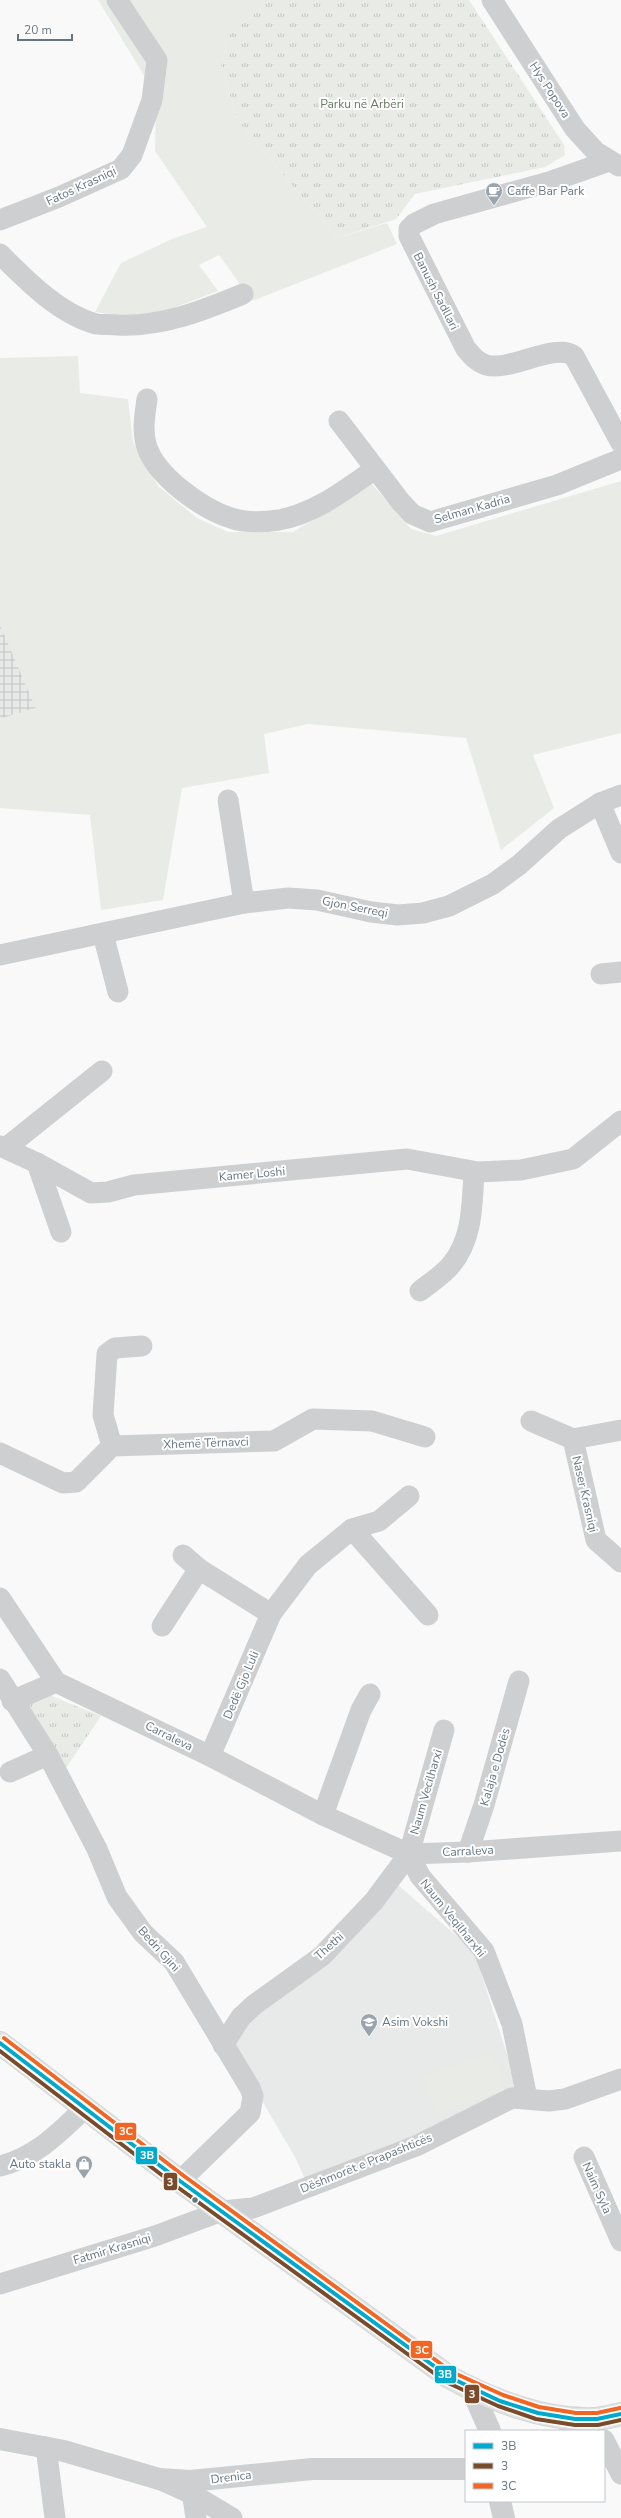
<svg xmlns="http://www.w3.org/2000/svg" width="621" height="2518" font-family="'Nunito Sans',sans-serif">
	<style>
		.built { fill: #e8e9e9 }
		.industrial { fill: url(#industrial-grid) }
		.green { fill: #e8ebe6 }
		.park { fill: url(#park-tufts) }
		.lines { fill: none; stroke-linecap: round; stroke-linejoin: round }
		.primary-casing { stroke: #d5d6d7; stroke-width: 24 }
		.minor { stroke: #cecfd0; stroke-width: 21 }
		.tertiary { stroke: #cecfd0; stroke-width: 22 }
		.primary { stroke: #e1e2e2; stroke-width: 22 }
		.bus-1-casing { stroke: #fff; stroke-width: 7 }
		.bus-2-casing { stroke: #fff; stroke-width: 7 }
		.bus-3-casing { stroke: #fff; stroke-width: 7 }
		.bus-1 { stroke: #00a9ce; stroke-width: 4 }
		.bus-2 { stroke: #7a4b2a; stroke-width: 4 }
		.bus-3 { stroke: #f26522; stroke-width: 4 }
		.bus-dot { fill: #657683; stroke: #fff; stroke-width: 1.5 }
		.labels { text-anchor: middle; stroke-width: 4; stroke-linejoin: round; paint-order: stroke }
		.street-label { font-size: 12px; fill: #657683; stroke: #fff }
		.park-label { font-size: 12px; fill: #687a64; stroke: #fff }
		.poi-label { font-size: 12px; fill: #657683; stroke: #fff; text-anchor: start }
		.line-badge { stroke: #fff; stroke-width: 1.5 }
		.badge-label { font-size: 11px; text-anchor: middle; font-weight: bold; fill: #fff }
	</style>
	<defs>
		<pattern id="industrial-grid" width="8" height="8" patternUnits="userSpaceOnUse"><rect width="8" height="8" fill="#e8e9e9"/><path d="M0 4h8M4 0v8" fill="none" stroke="#c0c1c2"/></pattern>
		<pattern id="park-tufts" width="24" height="20" patternUnits="userSpaceOnUse"><rect width="24" height="20" fill="#e8ebe6"/><path d="M3 7l-1-3M5 7V3M7 7l1-3M15 17l-1-3M17 17v-4M19 17l1-3" fill="none" stroke="#c0c3c0"/></pattern>
	</defs>
	<rect width="100%" height="100%" fill="#f9f9f9"/>
	<path class="built" d="M 398,1885 L 474,1951 L 518,2089 L 411,2140 L 305,2179 L 295,2157 L 231,2048 L 240,2026 Z"/>
	<path class="industrial" d="M 0,624 L 36,708 L 0,719 Z"/>
	<g class="green">
		<path d="M 98,0 L 270,0 L 229,35 L 221,65 L 238,121 L 337,238 L 387,223 L 397,244 L 252,301 L 219,255 L 199,265 L 218,291 L 144,319 L 95,312 L 121,263 L 172,239 L 207,227 L 155,151 L 156,95 Z"/>
		<path d="M 78,356 L 80,393 L 128,399 L 133,442 L 158,486 L 197,518 L 228,532 L 293,532 L 371,483 L 411,529 L 436,536 L 621,481 L 621,733 L 533,755 L 554,808 L 501,850 L 466,738 L 308,724 L 264,734 L 269,773 L 182,788 L 163,900 L 101,910 L 90,815 L 0,808 L 0,719 L 36,708 L 0,625 L 0,358 Z"/>
		<path d="M 492,2052 L 505,2091 L 436,2115 L 423,2075 Z"/>
	</g>
	<g class="park">
		<path d="M 270,0 L 469,0 L 564,145 L 565,155 L 545,167 L 415,194 L 396,219 L 337,238 L 238,121 L 221,65 L 229,35 Z"/>
		<path d="M 49,1695 L 101,1716 L 64,1771 L 23,1705 Z"/>
	</g>
	<g class="lines">
		<g class="primary-casing">
			<path id="primary" d="M 0,2043 L 180,2181 L 449,2377 C 491,2400 545,2421 594,2419 C 602,2419 612,2416 621,2414"/>
		</g>
		<g class="minor">
			<path d="M 492,0 L 575,129 L 596,152 L 619,166"/>
			<path d="M 609,161 L 552,181 L 434,214 L 414,224 L 409,229 L 409,236 L 466,349 C 472,356 477,362 486,365 C 509,372 556,342 574,356 L 621,443"/>
			<path d="M 0,220 L 59,197 L 121,169 L 132,155 L 152,100 L 157,60 L 117,0"/>
			<path d="M 0,254 C 26,280 59,314 96,324 C 102,325 110,324 117,325 C 162,327 202,311 243,294"/>
			<path d="M 147,399 C 145,414 142,429 146,444 C 154,475 202,509 231,518 C 245,523 265,522 279,520 C 316,513 345,490 375,469"/>
			<path d="M 339,421 L 400,501 L 412,514 L 430,522 L 557,485 L 621,459"/>
			<path d="M 228,800 L 244,903"/>
			<path d="M 600,803 L 621,853"/>
			<path d="M 103,934 L 118,992"/>
			<path d="M 0,955 L 244,903 L 288,898 L 317,900 L 371,912 L 398,915 L 423,913 L 449,906 L 493,884 L 519,865 L 559,829 L 600,803 L 621,795"/>
			<path d="M 601,974 L 621,972"/>
			<path d="M 0,1146 L 37,1163 L 91,1193 L 108,1192 L 134,1185 L 407,1159 L 478,1172 L 521,1170 L 573,1159 L 621,1121"/>
			<path d="M 7,1147 L 102,1071"/>
			<path d="M 37,1163 L 61,1232"/>
			<path d="M 420,1291 C 430,1283 443,1275 451,1265 C 473,1239 472,1204 474,1172"/>
			<path d="M 531,1421 L 573,1439 L 621,1430"/>
			<path d="M 573,1439 L 596,1540 L 621,1562"/>
			<path d="M 112,1446 L 103,1415 L 107,1354 L 115,1348 L 142,1346"/>
			<path d="M 0,1453 L 63,1483 L 76,1482 L 112,1446 L 274,1441 L 313,1419 L 372,1421 L 425,1437"/>
			<path d="M 352,1529 L 428,1615"/>
			<path d="M 183,1555 L 199,1569 L 271,1614"/>
			<path d="M 0,1598 L 56,1682 L 210,1756 L 323,1815 L 409,1854 L 468,1852 L 621,1841"/>
			<path d="M 162,1626 L 199,1569"/>
			<path d="M 0,1679 L 48,1755 L 97,1849 L 117,1897 L 143,1933 L 174,1962 L 250,2088 L 253,2096 L 250,2113 L 180,2181"/>
			<path d="M 12,1701 L 56,1682"/>
			<path d="M 210,1756 L 271,1614 L 308,1565 L 352,1529 L 379,1521 L 409,1496"/>
			<path d="M 10,1772 L 48,1755"/>
			<path d="M 323,1815 L 361,1710 L 370,1694"/>
			<path d="M 468,1852 L 484,1805 L 519,1681"/>
			<path d="M 409,1854 L 420,1876 L 484,1951 L 512,2024 L 527,2098"/>
			<path d="M 223,2045 L 241,2017 L 254,2005 L 322,1956 L 374,1901 L 409,1854 L 444,1730"/>
			<path d="M 584,2157 L 621,2241"/>
			<path d="M 0,2166 C 36,2157 59,2133 85,2108"/>
			<path d="M 0,2284 L 155,2236 L 222,2211 L 253,2208 L 416,2146 L 512,2098 L 549,2101 L 565,2099 L 621,2079"/>
			<path d="M 604,2440 L 621,2474"/>
			<path d="M 46,2447 L 55,2518"/>
			<path d="M 161,2480 L 192,2494 L 232,2518"/>
			<path d="M 191,2485 L 196,2518"/>
		</g>
		<g class="tertiary">
			<path d="M 472,2390 L 490,2431"/>
			<path d="M 570,2431 L 594,2419"/>
			<path d="M 0,2439 L 64,2451 L 159,2479 L 190,2481 L 312,2469 L 466,2469"/>
			<path d="M 500,2501 L 504,2518"/>
		</g>
		<use href="#primary" class="primary"/>
		<g class="bus-1-casing">
			<path id="bus-1" d="M 0,2043 L 180,2181 L 449,2377 L 500,2401 L 538,2413 L 575,2419 L 597,2419 L 621,2414"/>
		</g>
		<g class="bus-2-casing">
			<path id="bus-2" d="M 0,2051 L 176,2186 L 446,2382 L 498,2406 L 536,2419 L 575,2425 L 598,2425 L 621,2420"/>
		</g>
		<g class="bus-3-casing">
			<path id="bus-3" d="M 4,2038 L 184,2176 L 452,2372 L 503,2395 L 539,2407 L 576,2413 L 597,2413 L 620,2408"/>
		</g>
		<use href="#bus-1" class="bus-1"/>
		<use href="#bus-2" class="bus-2"/>
		<use href="#bus-3" class="bus-3"/>
	</g>
	<defs>
		<g id="cafe-pin" transform="scale(0.9)"><path d="M0 17L-7.5 6A9.5 9.5 0 1 1 7.5 6Z" fill="#99a4ac" stroke="#fff"/><path d="M-5.5-4.5H6V0H3Q3 3.5 0 3.5H-2.5Q-5.5 3.5-5.5 0ZM3-3.2v2h1.7v-2ZM-6 4.5H4V6H-6Z" fill="#fff"/></g>
		<g id="school-pin" transform="scale(0.9)"><path d="M0 17L-7.5 6A9.5 9.5 0 1 1 7.5 6Z" fill="#99a4ac" stroke="#fff"/><path d="M0-5L7-2L0 1L-7-2ZM-4 1L0 2.5L4 1V4Q0 6-4 4Z" fill="#fff"/></g>
		<g id="shop-pin" transform="scale(0.9)"><path d="M0 17L-7.5 6A9.5 9.5 0 1 1 7.5 6Z" fill="#99a4ac" stroke="#fff"/><path d="M-5-2.5h2.3a2.7 3.5 0 0 1 5.4 0H5L5.5 6h-11ZM-1.5-2.5h3a1.5 2.3 0 0 0-3 0Z" fill="#fff"/></g>
	</defs>
	<g fill-rule="evenodd">
		<use href="#cafe-pin" x="494" y="191"/>
		<use href="#school-pin" x="369" y="2022"/>
		<use href="#shop-pin" x="84" y="2164"/>
	</g>
	<circle class="bus-dot" cx="195" cy="2200" r="3.5"/>
	<g class="labels">
		<g class="street-label">
			<text transform="translate(550 90) rotate(57)" y="4">Hys Popova</text>
			<text transform="translate(81 186) rotate(-25)" y="4">Fatos Krasniqi</text>
			<text transform="translate(436 291) rotate(63)" y="4">Banush Sadllari</text>
			<text transform="translate(472 509) rotate(-16)" y="4">Selman Kadria</text>
			<text transform="translate(355 907) rotate(11)" y="4">Gjon Serreqi</text>
			<text transform="translate(252 1174) rotate(-5)" y="4">Kamer Loshi</text>
			<text transform="translate(206 1443) rotate(-2)" y="4">Xhemë Tërnavci</text>
			<text transform="translate(585 1494) rotate(77)" y="4">Naser Krasniqi</text>
			<text transform="translate(241 1685) rotate(-67)" y="4">Dedë Gjo Luli</text>
			<text transform="translate(169 1736) rotate(26)" y="4">Carraleva</text>
			<text transform="translate(495 1767) rotate(-74)" y="4">Kalaja e Dodës</text>
			<text transform="translate(426 1792) rotate(-74)" y="4">Naum Vecilharxi</text>
			<text transform="translate(468 1851) rotate(-3)" y="4">Carraleva</text>
			<text transform="translate(453 1918) rotate(51)" y="4">Naum Veqilharxhi</text>
			<text transform="translate(329 1946) rotate(-42)" y="4">Thethi</text>
			<text transform="translate(159 1949) rotate(48)" y="4">Bedri Gjini</text>
			<text transform="translate(366 2163) rotate(-22)" y="4">Dëshmorët e Prapashticës</text>
			<text transform="translate(597 2188) rotate(66)" y="4">Naim Syla</text>
			<text transform="translate(112 2249) rotate(-17)" y="4">Fatmir Krasniqi</text>
			<text transform="translate(231 2477) rotate(-7)" y="4">Drenica</text>
		</g>
		<g class="park-label">
			<text x="362" y="108">Parku në Arbëri</text>
		</g>
		<g class="poi-label">
			<text x="507" y="195">Caffe Bar Park</text>
			<text x="382" y="2026">Asim Vokshi</text>
			<text x="71" y="2168" text-anchor="end">Auto stakla</text>
		</g>
	</g>
	<g class="line-badge">
		<rect x="114" y="2122" width="23" height="19" rx="4" fill="#f26522"/>
		<rect x="135" y="2146" width="23" height="19" rx="4" fill="#00a9ce"/>
		<rect x="163" y="2172" width="15" height="19" rx="4" fill="#7a4b2a"/>
		<rect x="410" y="2340" width="23" height="19" rx="4" fill="#f26522"/>
		<rect x="434" y="2365" width="23" height="19" rx="4" fill="#00a9ce"/>
		<rect x="464" y="2384" width="16" height="20" rx="4" fill="#7a4b2a"/>
	</g>
	<g class="badge-label">
		<text x="126" y="2135">3C</text>
		<text x="147" y="2159">3B</text>
		<text x="170" y="2186">3</text>
		<text x="422" y="2354">3C</text>
		<text x="445" y="2378">3B</text>
		<text x="472" y="2398">3</text>
	</g>
	<rect x="465" y="2430" width="140" height="72" fill="#ffffff" stroke="#c1c8cd"/>
	<rect x="473" y="2443" width="20" height="6" fill="#00a9ce" stroke="#c1c8cd"/>
	<text x="501" y="2450" font-size="12" fill="#657683">3B</text>
	<rect x="473" y="2463" width="20" height="6" fill="#7a4b2a" stroke="#c1c8cd"/>
	<text x="501" y="2470" font-size="12" fill="#657683">3</text>
	<rect x="473" y="2483" width="20" height="6" fill="#f26522" stroke="#c1c8cd"/>
	<text x="501" y="2490" font-size="12" fill="#657683">3C</text>
	<path d="M18 34v6h54v-6" fill="none" stroke="#657683" stroke-width="2"/>
	<text x="24" y="34" font-size="12" fill="#657683" stroke="#ffffff" stroke-width="3" paint-order="stroke">20 m</text>
</svg>
